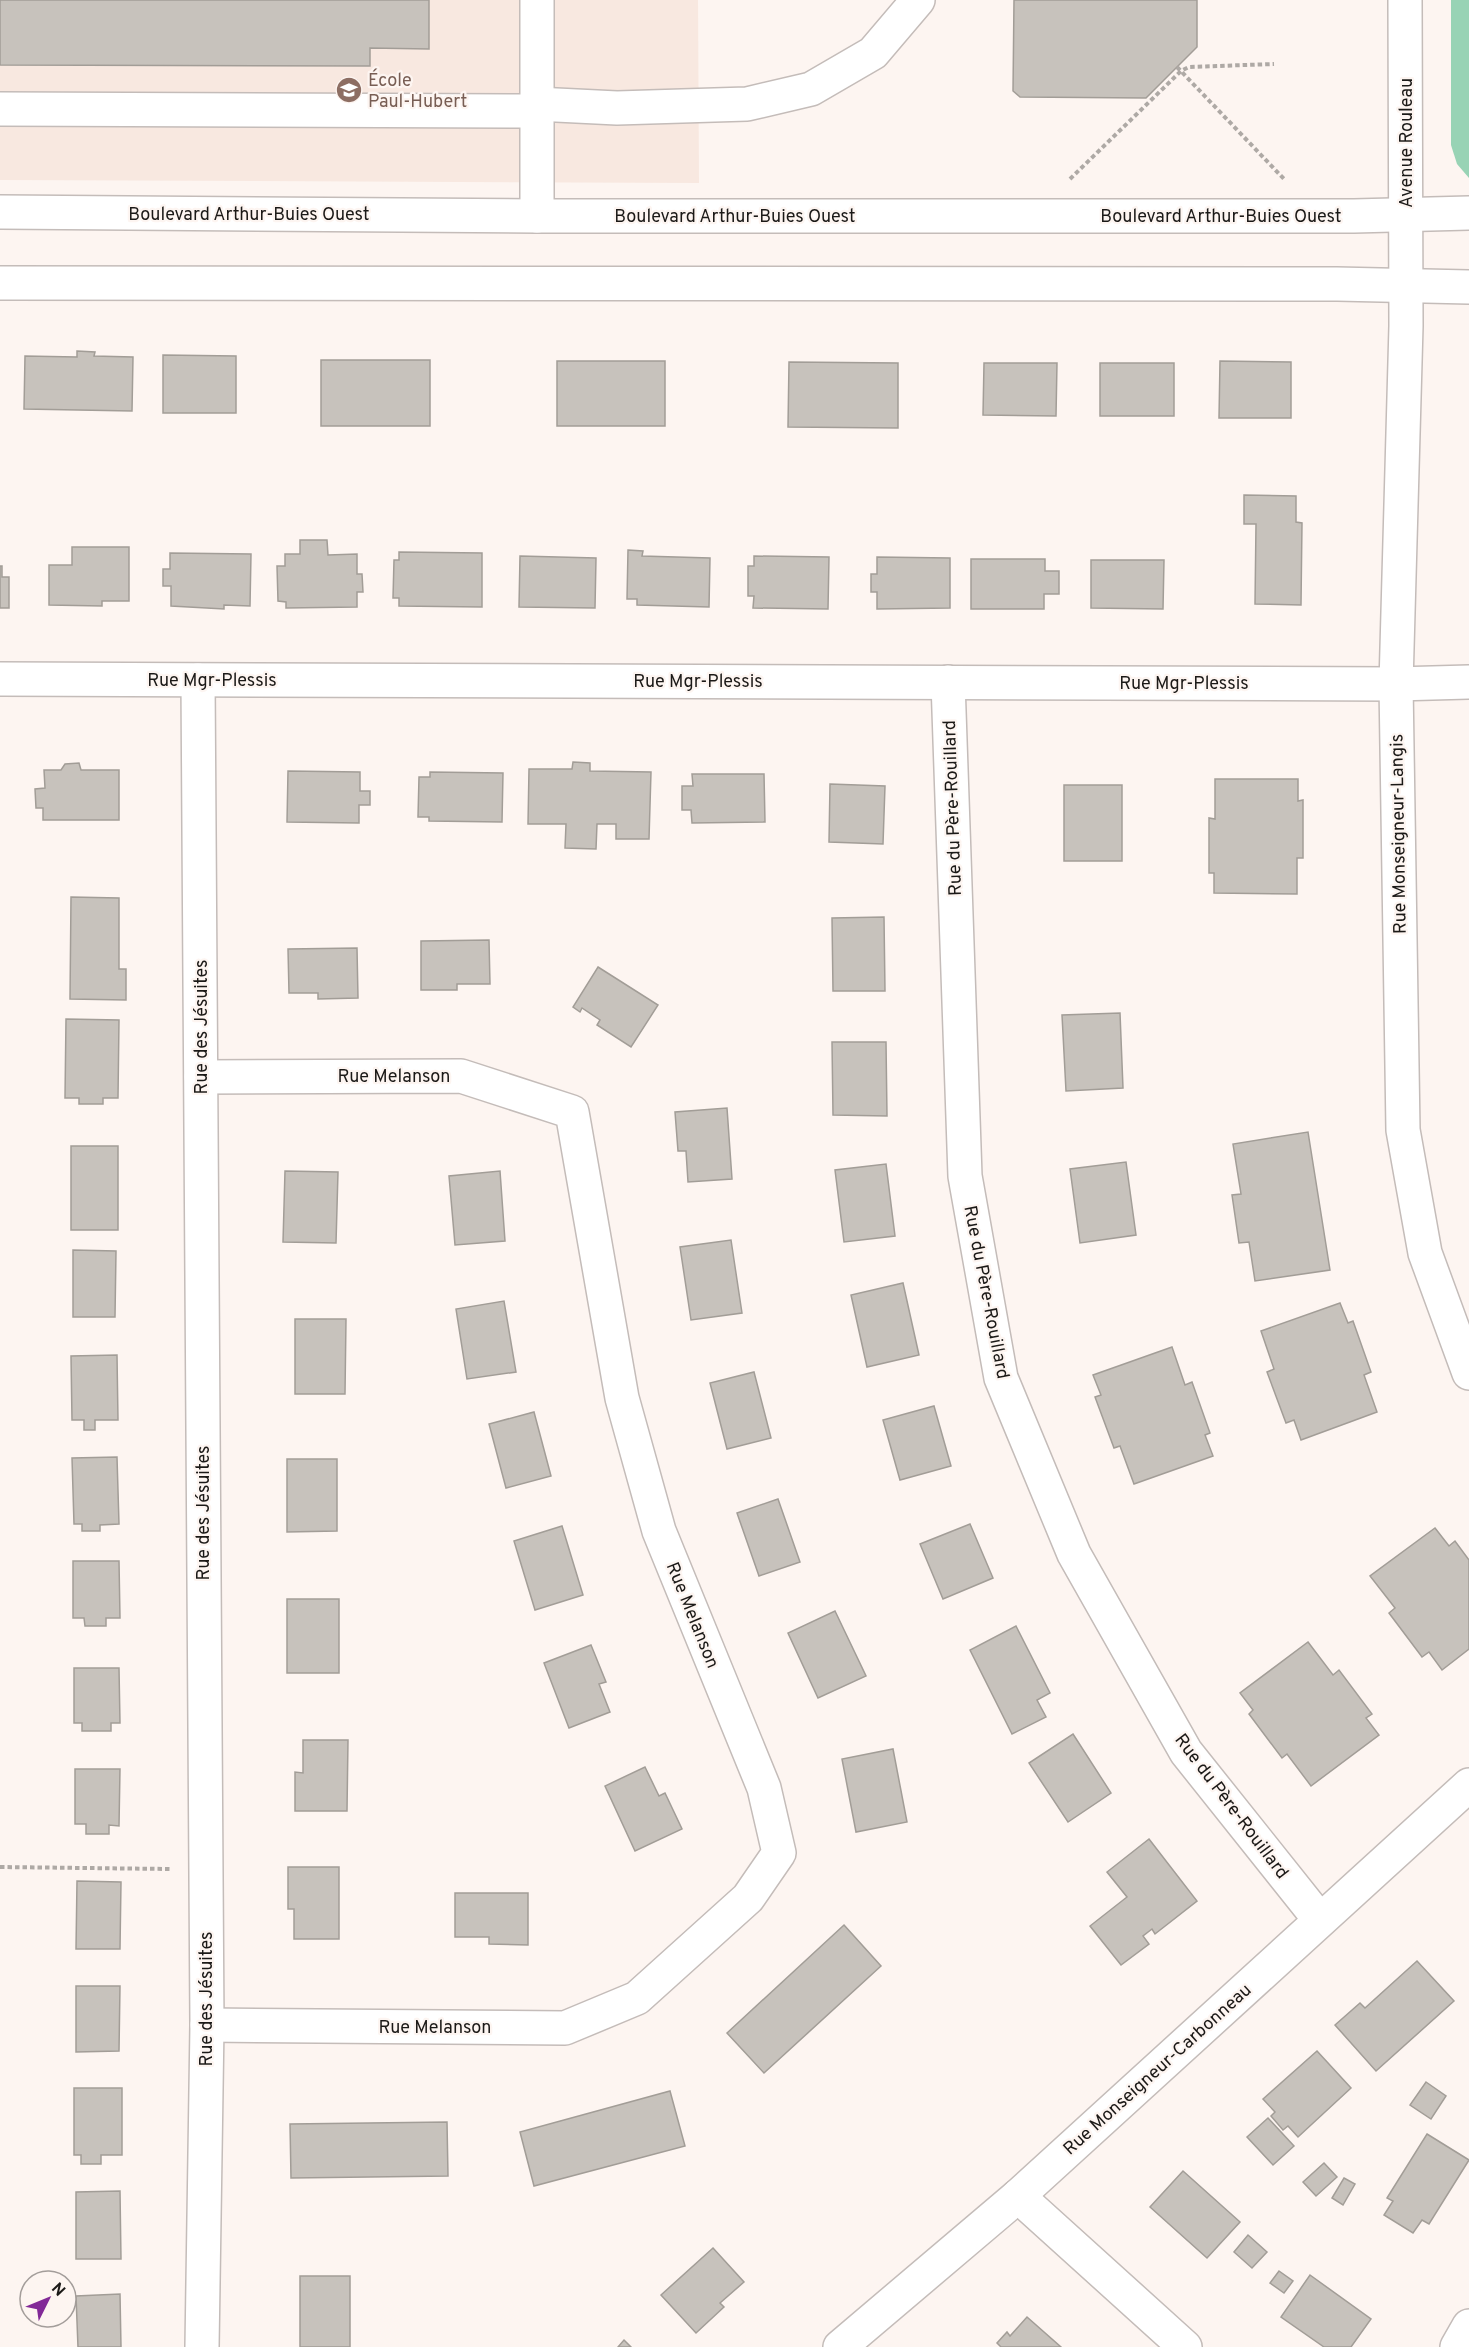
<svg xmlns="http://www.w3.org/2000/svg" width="1469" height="2347" font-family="Overpass,sans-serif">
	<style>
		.built { fill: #f8e8e0 }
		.green { fill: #98d3b5 }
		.building { fill: #c7c2bc; stroke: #a29d97; stroke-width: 1.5 }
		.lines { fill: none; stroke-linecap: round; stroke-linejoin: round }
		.minor-casing { stroke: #c4bcb9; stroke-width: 36 }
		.path { stroke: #aea9a5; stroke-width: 4; stroke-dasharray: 4.5 3; stroke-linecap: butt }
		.minor { stroke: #fff; stroke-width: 33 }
		.labels { text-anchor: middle; stroke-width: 4.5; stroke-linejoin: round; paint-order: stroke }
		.education-label { font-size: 18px; fill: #785e54; stroke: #fdf5f1; text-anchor: start }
		.street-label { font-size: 18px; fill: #1b1917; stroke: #fdf5f1 }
	</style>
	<rect width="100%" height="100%" fill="#fdf5f1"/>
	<path class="built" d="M 0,0 L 698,0 L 699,183 L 0,180 Z"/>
	<path class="green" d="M 1451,0 L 1469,0 L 1469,178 L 1457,164 L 1451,145 Z"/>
	<g class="building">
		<path d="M 0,0 L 429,0 L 429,49 L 370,48 L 370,66 L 0,65 Z"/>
		<path d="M 1014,0 L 1197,0 L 1197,47 L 1146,98 L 1020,97 L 1013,91 Z"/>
		<path d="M 77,351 L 95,352 L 94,356 L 133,357 L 132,411 L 24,409 L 25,356 L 77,357 Z"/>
		<path d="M 163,355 L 236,356 L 236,413 L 163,413 Z"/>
		<rect x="321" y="360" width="109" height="66"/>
		<rect x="557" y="361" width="108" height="65"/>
		<path d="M 1220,361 L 1291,362 L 1291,418 L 1219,418 Z"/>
		<path d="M 789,362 L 898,363 L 898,428 L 788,427 Z"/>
		<path d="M 984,363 L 1057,363 L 1056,416 L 983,415 Z"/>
		<rect x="1100" y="363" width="74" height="53"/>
		<path d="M 1244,495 L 1296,496 L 1296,522 L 1302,523 L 1301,605 L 1255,604 L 1256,524 L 1244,524 Z"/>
		<path d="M 300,540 L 327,540 L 328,555 L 357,554 L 357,574 L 362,574 L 363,592 L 357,592 L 357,607 L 286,608 L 286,602 L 278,601 L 277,566 L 285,566 L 285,554 L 300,554 Z"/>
		<path d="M 72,547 L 129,547 L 129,601 L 102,601 L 102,606 L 49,605 L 49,565 L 72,565 Z"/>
		<path d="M 628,550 L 643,551 L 642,556 L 710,558 L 709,607 L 637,605 L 637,599 L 627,599 Z"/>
		<path d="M 399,552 L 482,553 L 482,607 L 399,606 L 399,598 L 393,598 L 394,560 L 399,560 Z"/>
		<path d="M 170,553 L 251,554 L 250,606 L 224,605 L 224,609 L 171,606 L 171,586 L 163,586 L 163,569 L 170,569 Z"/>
		<path d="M 520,556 L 596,558 L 595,608 L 519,607 Z"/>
		<path d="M 754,556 L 829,557 L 828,609 L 753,608 L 754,596 L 748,596 L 748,566 L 754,566 Z"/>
		<path d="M 877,557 L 950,558 L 950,608 L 877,609 L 877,592 L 871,592 L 871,574 L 877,574 Z"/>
		<path d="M 971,559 L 1045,559 L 1045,571 L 1059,571 L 1059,594 L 1044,594 L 1044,609 L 971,609 Z"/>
		<path d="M 1091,560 L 1164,560 L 1163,609 L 1091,608 Z"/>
		<path d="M 0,566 L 2,566 L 2,577 L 9,577 L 9,608 L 0,608 Z"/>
		<path d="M 573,762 L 590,763 L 590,771 L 651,772 L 649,839 L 616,839 L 616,824 L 597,824 L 596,849 L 565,848 L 566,824 L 528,824 L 529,769 L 572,769 Z"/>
		<path d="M 79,763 L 81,770 L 119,770 L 119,820 L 43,820 L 43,808 L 36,808 L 35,789 L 45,788 L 44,770 L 61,770 L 65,764 Z"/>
		<path d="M 288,771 L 360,772 L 360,791 L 370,791 L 370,805 L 359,805 L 359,823 L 287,822 Z"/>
		<path d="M 430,772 L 503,773 L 502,822 L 429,821 L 429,817 L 418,817 L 419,777 L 430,777 Z"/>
		<path d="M 692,774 L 764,774 L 765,822 L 692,823 L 691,810 L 682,810 L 682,786 L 693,786 Z"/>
		<path d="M 1215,779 L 1298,779 L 1298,801 L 1303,800 L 1303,858 L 1297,858 L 1297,894 L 1214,893 L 1214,873 L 1209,873 L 1209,818 L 1215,819 Z"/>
		<path d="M 830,784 L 885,786 L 883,844 L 829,842 Z"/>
		<rect x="1064" y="785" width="58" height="76"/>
		<path d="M 71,897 L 119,898 L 119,969 L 126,969 L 126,1000 L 70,999 Z"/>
		<path d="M 884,917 L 885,991 L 833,991 L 832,918 Z"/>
		<path d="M 489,940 L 490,984 L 457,984 L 457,990 L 421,990 L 421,941 Z"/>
		<path d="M 357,948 L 358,998 L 318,999 L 318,993 L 289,993 L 288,949 Z"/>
		<path d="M 598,967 L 658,1005 L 631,1047 L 597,1025 L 600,1020 L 582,1008 L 580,1012 L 573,1007 Z"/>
		<path d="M 1120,1013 L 1123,1088 L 1066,1091 L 1062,1015 Z"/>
		<path d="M 66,1019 L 119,1020 L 118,1098 L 103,1098 L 103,1104 L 79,1104 L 79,1098 L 65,1098 Z"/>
		<path d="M 832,1042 L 886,1042 L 887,1116 L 833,1115 Z"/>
		<path d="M 727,1108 L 732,1179 L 688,1182 L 686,1151 L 678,1151 L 675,1112 Z"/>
		<path d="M 1308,1132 L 1330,1270 L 1255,1281 L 1249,1242 L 1239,1243 L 1232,1195 L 1241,1194 L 1233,1144 Z"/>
		<rect x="71" y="1146" width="47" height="84"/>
		<path d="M 1126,1162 L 1136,1235 L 1080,1243 L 1070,1169 Z"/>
		<path d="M 886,1164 L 895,1236 L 844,1242 L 835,1170 Z"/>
		<path d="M 285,1171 L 338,1172 L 336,1243 L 283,1242 Z"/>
		<path d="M 500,1171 L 505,1241 L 455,1245 L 449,1176 Z"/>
		<path d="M 731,1240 L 742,1313 L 691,1320 L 680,1247 Z"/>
		<path d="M 73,1250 L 116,1251 L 115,1317 L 73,1317 Z"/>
		<path d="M 903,1283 L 919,1355 L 867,1367 L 851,1295 Z"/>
		<path d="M 504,1301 L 516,1372 L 467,1379 L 456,1309 Z"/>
		<path d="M 1340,1303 L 1348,1323 L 1353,1321 L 1371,1372 L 1364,1375 L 1377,1412 L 1301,1440 L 1294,1420 L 1286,1423 L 1267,1372 L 1274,1369 L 1261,1331 Z"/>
		<path d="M 295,1319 L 346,1319 L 345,1394 L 295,1394 Z"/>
		<path d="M 1172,1347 L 1185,1385 L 1192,1382 L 1210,1433 L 1205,1435 L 1213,1456 L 1134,1484 L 1120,1446 L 1114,1448 L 1095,1397 L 1101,1395 L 1093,1375 Z"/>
		<path d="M 117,1355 L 118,1420 L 95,1420 L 95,1430 L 84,1430 L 84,1420 L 72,1420 L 71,1356 Z"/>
		<path d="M 754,1372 L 771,1438 L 727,1449 L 710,1383 Z"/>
		<path d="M 934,1406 L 951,1466 L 900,1480 L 883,1420 Z"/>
		<path d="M 534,1412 L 551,1476 L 506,1488 L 489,1424 Z"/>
		<path d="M 117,1457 L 119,1524 L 100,1525 L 100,1531 L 82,1531 L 82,1524 L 74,1524 L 72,1458 Z"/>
		<path d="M 287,1459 L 337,1459 L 337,1531 L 287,1532 Z"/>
		<path d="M 778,1499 L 800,1562 L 759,1576 L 737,1513 Z"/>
		<path d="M 970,1524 L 993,1578 L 943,1599 L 920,1544 Z"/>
		<path d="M 562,1526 L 583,1595 L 535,1610 L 514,1541 Z"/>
		<path d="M 1435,1528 L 1449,1546 L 1455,1541 L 1469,1560 L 1469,1649 L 1442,1670 L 1429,1652 L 1422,1657 L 1389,1613 L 1395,1608 L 1370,1576 Z"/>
		<path d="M 73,1561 L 119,1561 L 120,1618 L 106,1618 L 106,1626 L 85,1626 L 84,1618 L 73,1618 Z"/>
		<rect x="287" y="1599" width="52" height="74"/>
		<path d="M 835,1611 L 866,1676 L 818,1698 L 788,1633 Z"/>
		<path d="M 1016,1626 L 1050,1693 L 1037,1700 L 1046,1717 L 1012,1734 L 970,1650 Z"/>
		<path d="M 1308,1642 L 1333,1675 L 1339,1670 L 1372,1714 L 1366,1718 L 1379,1735 L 1311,1786 L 1287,1754 L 1282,1758 L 1249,1714 L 1253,1710 L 1240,1693 Z"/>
		<path d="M 591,1645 L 606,1682 L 599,1684 L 610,1712 L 569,1728 L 544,1663 Z"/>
		<path d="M 74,1668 L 119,1668 L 120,1723 L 111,1723 L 111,1731 L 82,1731 L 82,1723 L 74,1723 Z"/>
		<path d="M 1073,1734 L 1111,1793 L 1068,1822 L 1029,1763 Z"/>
		<path d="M 303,1740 L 348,1740 L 347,1811 L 295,1811 L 295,1772 L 303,1773 Z"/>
		<path d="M 893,1749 L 907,1822 L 856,1832 L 842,1759 Z"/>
		<path d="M 645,1767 L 659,1796 L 665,1793 L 682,1829 L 635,1851 L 605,1786 Z"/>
		<path d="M 75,1769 L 120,1769 L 119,1826 L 109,1825 L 109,1834 L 86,1834 L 86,1824 L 75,1824 Z"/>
		<path d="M 1149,1839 L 1197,1901 L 1155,1934 L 1152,1929 L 1143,1936 L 1149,1944 L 1121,1965 L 1090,1926 L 1127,1897 L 1107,1872 Z"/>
		<path d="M 288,1867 L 339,1867 L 339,1939 L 294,1939 L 294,1909 L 288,1909 Z"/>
		<path d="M 77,1881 L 121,1882 L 120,1949 L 76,1949 Z"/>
		<path d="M 455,1893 L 528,1893 L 528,1945 L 489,1944 L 489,1937 L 455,1937 Z"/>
		<path d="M 844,1925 L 881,1966 L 764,2073 L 727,2033 Z"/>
		<path d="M 1417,1961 L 1454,2001 L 1376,2071 L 1335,2025 L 1360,2003 L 1365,2008 Z"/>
		<path d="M 76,1986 L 120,1986 L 119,2051 L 76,2052 Z"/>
		<path d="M 1317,2051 L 1351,2088 L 1298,2137 L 1288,2126 L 1283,2130 L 1271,2116 L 1275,2112 L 1263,2099 Z"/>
		<path d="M 1426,2082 L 1446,2096 L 1431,2119 L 1410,2105 Z"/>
		<path d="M 74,2088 L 122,2088 L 122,2155 L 101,2155 L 101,2164 L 81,2164 L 81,2155 L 74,2155 Z"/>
		<path d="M 670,2091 L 685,2146 L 534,2186 L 520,2132 Z"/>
		<path d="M 1268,2118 L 1294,2146 L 1273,2165 L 1247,2137 Z"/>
		<path d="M 447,2122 L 448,2176 L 291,2178 L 290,2124 Z"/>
		<path d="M 1427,2134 L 1469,2160 L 1429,2224 L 1422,2220 L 1413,2233 L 1384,2215 L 1393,2201 L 1387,2198 Z"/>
		<path d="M 1324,2163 L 1337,2177 L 1316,2196 L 1303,2182 Z"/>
		<path d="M 1183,2171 L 1240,2222 L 1207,2258 L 1150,2207 Z"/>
		<path d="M 1344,2178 L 1355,2184 L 1343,2205 L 1332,2198 Z"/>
		<path d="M 120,2191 L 121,2259 L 76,2259 L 76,2192 Z"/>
		<path d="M 1248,2235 L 1267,2252 L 1252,2268 L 1234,2252 Z"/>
		<path d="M 713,2248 L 744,2282 L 720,2303 L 724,2307 L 696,2333 L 661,2295 Z"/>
		<path d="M 1279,2271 L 1293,2281 L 1284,2293 L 1270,2283 Z"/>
		<path d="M 1310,2275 L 1371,2319 L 1351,2347 L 1324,2347 L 1281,2317 Z"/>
		<rect x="300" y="2276" width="50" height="71"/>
		<path d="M 120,2294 L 121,2347 L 78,2347 L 76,2296 Z"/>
		<path d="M 1027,2317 L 1061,2347 L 1001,2347 L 997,2343 L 1007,2332 L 1010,2336 Z"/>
		<path d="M 624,2340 L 631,2347 L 618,2347 Z"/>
	</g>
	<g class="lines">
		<g class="minor-casing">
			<g id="minor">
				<path d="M 537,0 L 537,216"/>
				<path d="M 1405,0 L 1406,326 L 1396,684 L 1403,1130 L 1425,1253 L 1469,1373"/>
				<path d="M 536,104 L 617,108 L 747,104 L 811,89 L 873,53 L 918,0"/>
				<path d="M 0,109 L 536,111"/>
				<path d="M 0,212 L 537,216 L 1354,216 L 1469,213"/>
				<path d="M 0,283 L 1337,284 L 1469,287"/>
				<path d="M 0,679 L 1396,684 L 1469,682"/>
				<path d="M 198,680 L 207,2025 L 202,2347"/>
				<path d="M 948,682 L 965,1176 L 1001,1378 L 1074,1554 L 1186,1752 L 1320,1920"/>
				<path d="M 201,1077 L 461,1076 L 572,1112 L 622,1398 L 659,1531 L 764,1788 L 779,1853 L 748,1898 L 637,1998 L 565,2028 L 207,2025"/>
				<path d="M 1018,2196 L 1185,2347"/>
				<path d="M 840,2347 L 1018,2196 L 1469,1785"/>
				<path d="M 1457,2347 L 1469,2326"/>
			</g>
		</g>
		<g class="path">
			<path d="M 1177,67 L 1284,179"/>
			<path d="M 1070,179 L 1181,71 L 1189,67 L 1274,64"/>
			<path d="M 0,1867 L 170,1869"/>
		</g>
		<use href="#minor" class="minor"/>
	</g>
	<defs>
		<g id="school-disc" transform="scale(1.35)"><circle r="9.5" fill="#8d6e63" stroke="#fdf5f1"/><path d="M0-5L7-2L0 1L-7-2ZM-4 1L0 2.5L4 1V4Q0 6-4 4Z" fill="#fff"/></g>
	</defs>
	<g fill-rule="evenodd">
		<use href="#school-disc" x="349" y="90"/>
	</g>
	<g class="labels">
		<g class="education-label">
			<text x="368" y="86">École<tspan x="368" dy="21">Paul-Hubert</tspan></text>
		</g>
		<g class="street-label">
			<text transform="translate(1406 143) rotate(-90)" y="6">Avenue Rouleau</text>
			<text x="249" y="220">Boulevard Arthur-Buies Ouest</text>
			<text x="735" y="222">Boulevard Arthur-Buies Ouest</text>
			<text x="1221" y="222">Boulevard Arthur-Buies Ouest</text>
			<text x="212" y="686">Rue Mgr-Plessis</text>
			<text x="698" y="687">Rue Mgr-Plessis</text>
			<text x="1184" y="689">Rue Mgr-Plessis</text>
			<text transform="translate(952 808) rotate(-92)" y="6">Rue du Père-Rouillard</text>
			<text transform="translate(1398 834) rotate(-91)" y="6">Rue Monseigneur-Langis</text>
			<text transform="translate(201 1027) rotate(-90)" y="6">Rue des Jésuites</text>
			<text x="394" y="1082">Rue Melanson</text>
			<text transform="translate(987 1292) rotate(79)" y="6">Rue du Père-Rouillard</text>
			<text transform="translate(203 1513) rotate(-90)" y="6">Rue des Jésuites</text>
			<text transform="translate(693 1615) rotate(68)" y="6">Rue Melanson</text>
			<text transform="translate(1232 1806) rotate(53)" y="6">Rue du Père-Rouillard</text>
			<text transform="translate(206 1999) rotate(-90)" y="6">Rue des Jésuites</text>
			<text x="435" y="2033">Rue Melanson</text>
			<text transform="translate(1157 2069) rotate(-42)" y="6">Rue Monseigneur-Carbonneau</text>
		</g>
	</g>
	<g transform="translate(48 2299) rotate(47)"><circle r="28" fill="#fdf5f1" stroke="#a39d9a" stroke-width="1.5"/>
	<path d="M0-4.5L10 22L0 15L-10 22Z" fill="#822997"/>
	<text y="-9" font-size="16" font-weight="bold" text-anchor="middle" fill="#1b1917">N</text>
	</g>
</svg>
